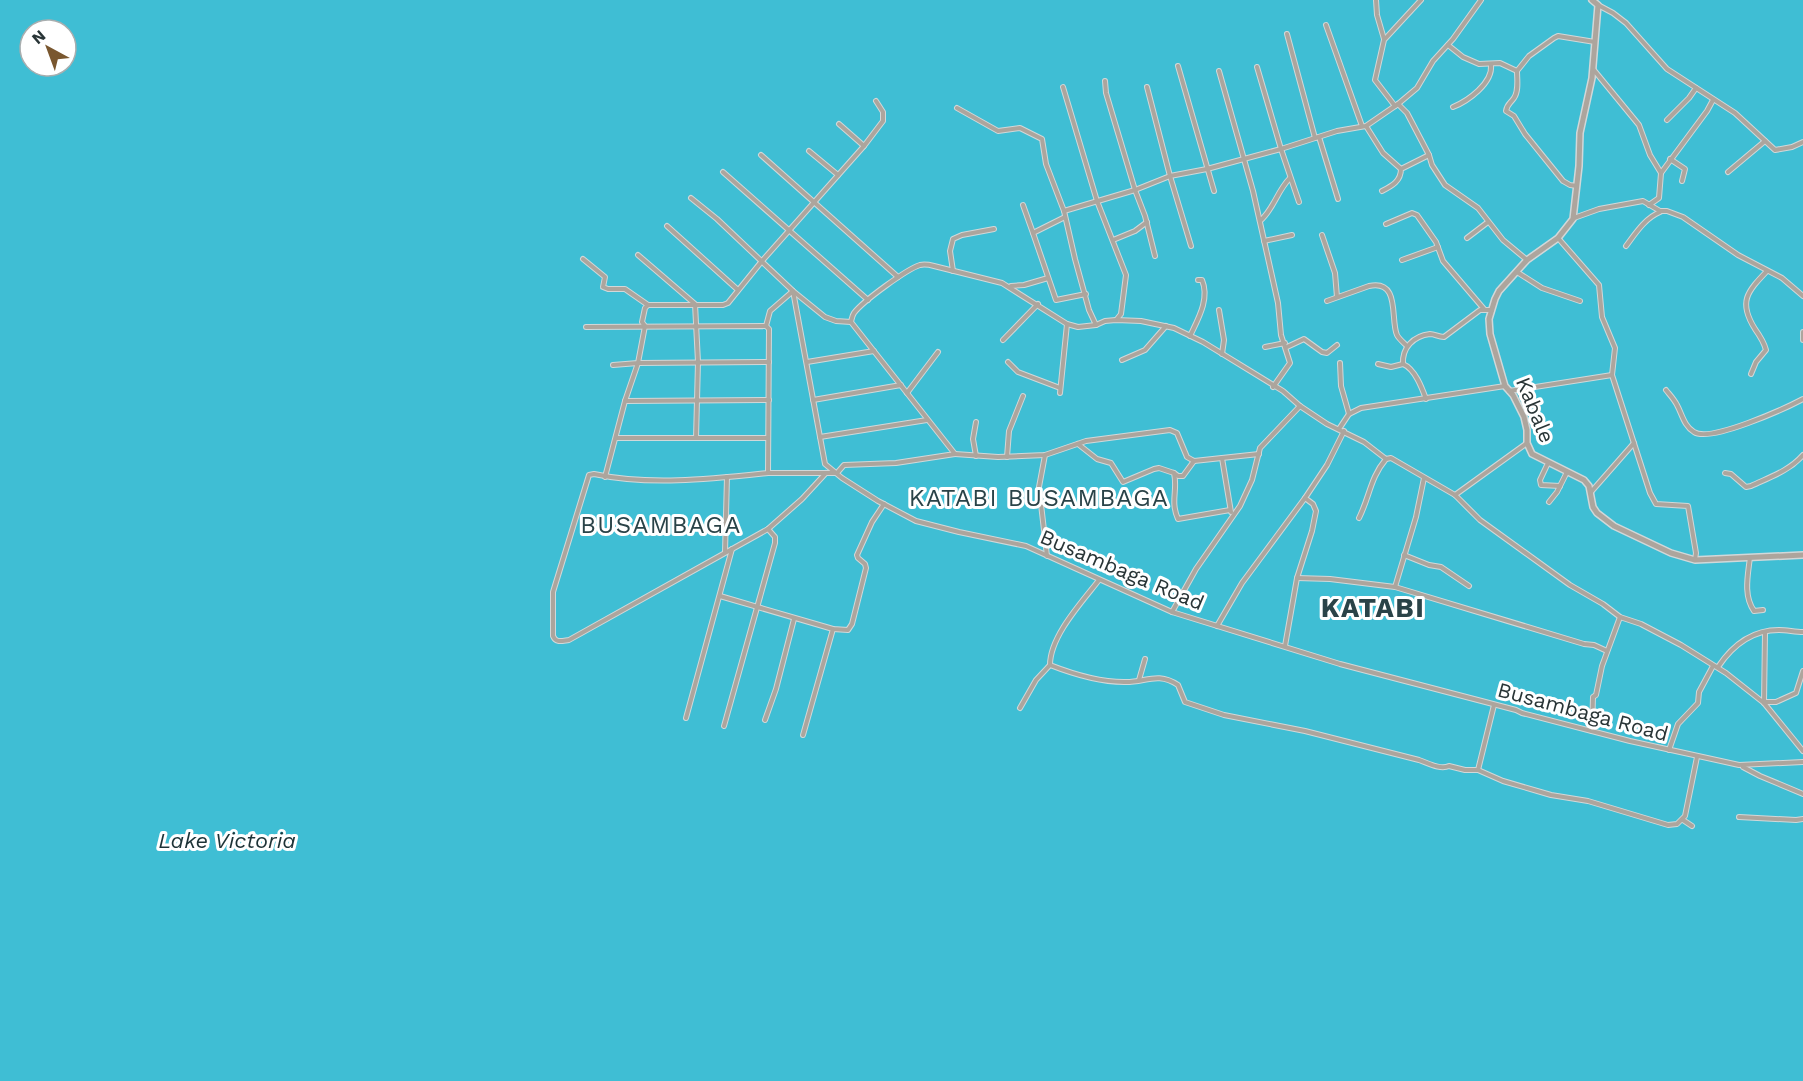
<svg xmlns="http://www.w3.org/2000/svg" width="1803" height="1081" font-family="'Work Sans',sans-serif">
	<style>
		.water { fill: #3fbed4; fill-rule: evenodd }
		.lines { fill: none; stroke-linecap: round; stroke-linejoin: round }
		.minor-casing { stroke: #d1d8d9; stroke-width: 6 }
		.tertiary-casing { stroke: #d1d8d9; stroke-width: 8 }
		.minor { stroke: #ada59d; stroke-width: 4 }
		.tertiary { stroke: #ada59d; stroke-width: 5 }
		.labels { text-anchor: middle; stroke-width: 6; stroke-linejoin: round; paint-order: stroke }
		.street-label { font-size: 21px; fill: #293537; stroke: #fff }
		.water-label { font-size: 22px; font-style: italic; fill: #1d3337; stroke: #fff }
		.quarter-label { font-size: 24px; letter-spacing: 1.5px; fill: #2a4348; stroke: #fff }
		.district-label { font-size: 27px; font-weight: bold; letter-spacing: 1.5px; fill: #2a4348; stroke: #fff }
	</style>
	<rect width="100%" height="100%" fill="#f6fcfd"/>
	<path class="water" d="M 0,0 L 1803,0 L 1803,1081 L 0,1081 ZM 30,30 L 66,30 L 66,66 L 30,66 Z"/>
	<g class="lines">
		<g class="minor-casing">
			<g id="minor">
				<path d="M 1376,0 L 1377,15 L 1384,39"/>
				<path d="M 1481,0 L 1453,39 L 1433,61 L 1417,88 L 1398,104 L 1366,126 L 1337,131 L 1281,149 L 1207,169 L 1170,176 L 1135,190 L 1064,211 L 1075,259 L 1089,310 L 1096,325 L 1105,321 L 1116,320 L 1141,321 L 1174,328 L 1203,342 L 1283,391 L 1300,406 L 1327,424 L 1364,442 L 1386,459 L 1391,458 L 1455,495 L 1480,520 L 1570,585 L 1603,604 L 1620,617 L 1641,624 L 1681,645 L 1726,673 L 1764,703 L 1803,751"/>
				<path d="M 1598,5 L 1613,13 L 1626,23 L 1667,69 L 1735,113 L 1775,150 L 1792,147 L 1803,142"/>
				<path d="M 1326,25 L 1362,126"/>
				<path d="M 1287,34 L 1315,138"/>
				<path d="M 1448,45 L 1463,57 L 1479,64 L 1500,63 L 1517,71 C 1517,79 1519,91 1514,98 C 1510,104 1507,104 1506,111 L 1514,116 L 1525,134 L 1563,181 L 1570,185 L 1577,186"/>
				<path d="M 1178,66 L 1214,191"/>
				<path d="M 1257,67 L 1281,149 L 1299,202"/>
				<path d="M 1593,69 L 1639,125 L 1650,155 L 1661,173"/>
				<path d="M 1219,71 L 1253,191 L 1278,303 L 1281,335 L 1290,363 L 1273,387"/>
				<path d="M 1517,71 L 1529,56 L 1554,38 L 1558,36 L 1595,42"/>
				<path d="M 1105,81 L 1106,93 L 1135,190 L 1145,216 L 1155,256"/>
				<path d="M 1063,87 L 1097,201 L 1126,275 L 1121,314 L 1117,319"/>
				<path d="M 1147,87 L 1170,176 L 1191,246"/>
				<path d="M 1398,104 L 1407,113 L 1429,155 L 1432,165 L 1445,185 L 1478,208 L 1503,240 L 1527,260"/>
				<path d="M 1395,106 L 1375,80 L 1384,40 L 1421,0"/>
				<path d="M 1453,107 C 1468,101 1493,83 1491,65"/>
				<path d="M 957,108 L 998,131 L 1020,128 L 1042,139 L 1046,164 L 1064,211"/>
				<path d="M 1667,120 L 1689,98 L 1696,88"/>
				<path d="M 839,124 L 864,146"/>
				<path d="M 1366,126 L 1383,153 L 1401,169"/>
				<path d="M 1319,137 L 1338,199"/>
				<path d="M 809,151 L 838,175"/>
				<path d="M 761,155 L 898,277"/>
				<path d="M 1670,159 L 1685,169 L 1682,181"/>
				<path d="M 723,172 L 868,300"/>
				<path d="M 1728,172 L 1765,141"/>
				<path d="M 1382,191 C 1392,186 1401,181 1401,169 L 1429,155"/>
				<path d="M 691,198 L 717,219 L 793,291 L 825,317 L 836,321 L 851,322"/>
				<path d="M 1023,205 L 1033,233"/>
				<path d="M 1649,205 L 1659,198 L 1661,173 L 1707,111 L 1713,100"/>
				<path d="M 1065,217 L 1033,233 L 1056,300 L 1086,294"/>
				<path d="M 1574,218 L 1599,209 L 1643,201 L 1660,211 L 1667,211 L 1683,217 L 1738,255 L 1782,278 L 1803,296"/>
				<path d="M 1260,221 C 1274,209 1277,191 1290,178"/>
				<path d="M 1386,224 L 1412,213 L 1417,215 L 1436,242 L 1443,261 L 1484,309"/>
				<path d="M 667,226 L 738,290"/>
				<path d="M 1322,235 L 1335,273 L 1337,297"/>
				<path d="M 1467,238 L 1488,222"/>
				<path d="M 1558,238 L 1599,285 L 1602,317 L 1615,348 L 1612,375 L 1650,493 L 1656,504 L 1688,506 L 1696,553 L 1695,560"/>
				<path d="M 1113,240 L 1135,231 L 1147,222"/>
				<path d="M 1264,241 L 1292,235"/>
				<path d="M 1626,246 C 1635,234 1645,218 1660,212"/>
				<path d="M 638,255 L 695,304 L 698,362 L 696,438"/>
				<path d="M 583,259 L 605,277 L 603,287 L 608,289 L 625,289 L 648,305"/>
				<path d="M 1402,260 L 1438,247"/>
				<path d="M 953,271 L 950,251 L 953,239 L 962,235 L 994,229"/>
				<path d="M 1517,272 L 1542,288 L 1580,301"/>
				<path d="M 1011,286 L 1024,285 L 1048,278"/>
				<path d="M 1327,301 L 1369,286 C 1401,279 1390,320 1397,335 C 1399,339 1404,343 1407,346"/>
				<path d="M 1219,310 L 1224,340 L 1222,354"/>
				<path d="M 766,326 L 770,311 L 793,291 L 825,464 L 842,478 L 878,501 L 916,521 L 959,532 L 1026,546 L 1172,612 L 1340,664 L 1516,710 L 1522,713 L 1630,741 L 1739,765 L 1803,762"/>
				<path d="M 586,327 L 766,326 L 769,329 L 768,473 L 837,473"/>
				<path d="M 1803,332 L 1803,340"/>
				<path d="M 1190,336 C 1198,319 1210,299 1202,280 L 1198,280"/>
				<path d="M 1003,340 L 1038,304"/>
				<path d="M 1265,347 L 1285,343"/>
				<path d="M 1287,347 L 1304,339 L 1322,352 L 1327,353 L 1337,345"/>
				<path d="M 1122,360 L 1145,350 L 1166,326"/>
				<path d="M 807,362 L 874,351"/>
				<path d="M 1008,362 L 1018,372 L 1060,388"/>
				<path d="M 1340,363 L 1341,386 L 1349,414"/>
				<path d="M 1378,364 L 1391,367 L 1403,364"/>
				<path d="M 613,365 L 638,363 L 645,326 L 642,322 L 645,308 L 648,305 L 723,305 L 728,303 L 762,261 L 864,146 L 883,121 L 883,112 L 876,101"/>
				<path d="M 1751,374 L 1756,362 L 1766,350 C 1764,342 1760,336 1755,329 C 1738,302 1747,292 1767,271"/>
				<path d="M 1666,390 C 1670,395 1674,399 1677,405 C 1682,414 1684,426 1694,432 C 1710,443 1786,408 1803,399"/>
				<path d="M 1509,391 L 1612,375"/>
				<path d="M 907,393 L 938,352"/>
				<path d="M 1060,393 L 1067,324"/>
				<path d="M 1426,399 C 1422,388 1415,369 1403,364 C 1402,348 1413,336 1430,334 C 1435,334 1438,337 1444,337 L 1480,310 L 1492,310"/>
				<path d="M 813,400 L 901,385"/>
				<path d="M 625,401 L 769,400"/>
				<path d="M 1339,429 L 1349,414 L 1361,408 L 1505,386"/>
				<path d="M 820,437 L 927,420"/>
				<path d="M 616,438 L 768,438"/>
				<path d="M 1078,444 L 1097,459 L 1111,463 L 1123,482 L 1154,469 L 1159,468 L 1174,473 C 1178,490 1170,501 1178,519 L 1230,510"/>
				<path d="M 955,454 L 998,457 L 1045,455 L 1086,441 L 1170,430 L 1177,433 L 1187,457 L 1194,461 L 1259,454"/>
				<path d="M 1045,455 L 1039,487 L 1047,556"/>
				<path d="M 976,456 L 973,439 L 976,422"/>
				<path d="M 1007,457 L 1009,431 L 1023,396"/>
				<path d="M 1222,458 L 1231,512"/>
				<path d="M 1548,463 L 1540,480 L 1541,485 L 1560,486"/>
				<path d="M 768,473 C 711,479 650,486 594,474 L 589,475 L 553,592 L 553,636 C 556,643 561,641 569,640 L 768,529 L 802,499 L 826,473"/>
				<path d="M 837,473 L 844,465 L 896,463 L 955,454 L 851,322 C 852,318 852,316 854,313 C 863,301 907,269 920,265 C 925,264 930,265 934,266 L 1002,283 L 1067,324 L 1078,327 L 1096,325"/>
				<path d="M 1174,473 L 1178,476 L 1183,476 L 1194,461"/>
				<path d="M 1725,473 L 1731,474 L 1746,487 L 1751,486 C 1770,477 1789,471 1803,455"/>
				<path d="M 605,477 L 625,401 L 638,363 L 769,362"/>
				<path d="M 1591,492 L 1634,443"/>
				<path d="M 1455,495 L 1527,443"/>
				<path d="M 1549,502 L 1557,492 L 1567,472"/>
				<path d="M 1359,518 C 1370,496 1370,478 1386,459"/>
				<path d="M 725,552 L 727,477"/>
				<path d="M 1404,555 L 1429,565 L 1441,567 L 1469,586"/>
				<path d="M 1750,557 C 1748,575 1743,595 1754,611 L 1763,610"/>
				<path d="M 1297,578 L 1330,579 L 1395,587 L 1584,644 L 1594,645 L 1607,651"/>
				<path d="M 1099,580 C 1082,602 1050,636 1050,665 C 1073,674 1099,682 1124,682 C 1145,683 1157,671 1178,685 L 1185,702 L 1224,715 L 1305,731 L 1419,760 C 1428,763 1440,770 1449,766 L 1465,770 L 1478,770 L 1494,705"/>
				<path d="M 1395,587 L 1416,517 L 1424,478"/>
				<path d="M 720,596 L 833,629 L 848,630 L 852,624 L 866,568 L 865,564 L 858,558 L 857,555 L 872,522 L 884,504"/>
				<path d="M 1172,612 L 1196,569 L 1240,506 L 1252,480 L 1260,448 L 1300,406"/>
				<path d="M 1217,626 L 1242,583 L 1305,498"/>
				<path d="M 1285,646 L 1297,578 L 1312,531 L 1316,511 L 1313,504 L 1305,498 L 1327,465 L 1344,431"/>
				<path d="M 1718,667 C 1732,646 1752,630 1779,630 C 1787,630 1795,632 1803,632"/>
				<path d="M 1139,680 L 1145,659"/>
				<path d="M 1765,702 L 1776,702 L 1796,693 L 1803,671"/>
				<path d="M 1764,703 L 1765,633"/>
				<path d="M 1020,708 L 1036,680 L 1050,665"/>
				<path d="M 686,718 L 732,549"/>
				<path d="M 765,720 L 776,689 L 794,619"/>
				<path d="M 724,726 L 775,543 L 775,537 L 768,529"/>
				<path d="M 1592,731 L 1593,697 L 1596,695 L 1602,666 L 1620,617"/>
				<path d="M 803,735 L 833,629"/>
				<path d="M 1669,750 L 1678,724 L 1698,703 L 1699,692 L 1713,666"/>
				<path d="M 1743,767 L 1760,776 L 1803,794"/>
				<path d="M 1478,770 L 1503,781 L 1551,795 L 1588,801 L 1668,825 L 1677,824 L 1685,816 L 1697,757"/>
				<path d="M 1739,817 L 1796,820 L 1803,819"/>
				<path d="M 1683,820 L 1692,826"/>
			</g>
		</g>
		<g class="tertiary-casing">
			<path id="tertiary" d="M 1592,0 L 1598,5 L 1592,78 L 1580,133 L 1579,166 L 1573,219 L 1558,238 L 1527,260 L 1499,291 L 1495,299 L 1489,319 L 1490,334 L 1505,386 L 1513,395 L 1524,417 L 1527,430 L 1527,443 L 1532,454 L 1584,480 L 1589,486 L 1593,507 L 1597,513 L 1614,526 L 1671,553 L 1695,560 L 1803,555"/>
		</g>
		<use href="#minor" class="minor"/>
		<use href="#tertiary" class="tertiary"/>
	</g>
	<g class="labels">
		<g class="street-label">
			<text transform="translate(1535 410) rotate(68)" y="7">Kabale</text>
			<text transform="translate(1122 570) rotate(23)" y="7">Busambaga Road</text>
			<text transform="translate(1583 712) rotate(15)" y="7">Busambaga Road</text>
		</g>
		<g class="water-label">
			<text x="227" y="848">Lake Victoria</text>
		</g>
		<g class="quarter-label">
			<text x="1039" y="506">KATABI BUSAMBAGA</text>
			<text x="661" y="533">BUSAMBAGA</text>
		</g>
		<g class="district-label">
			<text x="1373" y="617">KATABI</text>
		</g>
	</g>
	<g transform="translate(48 48) rotate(319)"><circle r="28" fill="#ffffff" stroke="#a9aeaf" stroke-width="1.5"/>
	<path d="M0-4.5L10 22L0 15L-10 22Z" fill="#79572f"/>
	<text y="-9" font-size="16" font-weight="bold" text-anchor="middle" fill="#293537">N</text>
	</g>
</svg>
